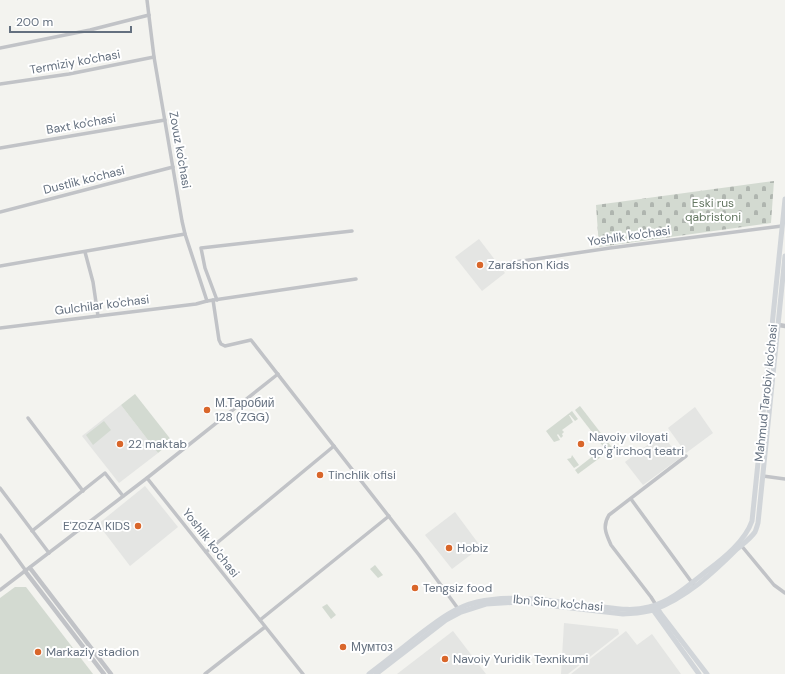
<svg xmlns="http://www.w3.org/2000/svg" width="785" height="674" font-family="'DM Sans',sans-serif">
	<style>
		.built { fill: #e4e5e3 }
		.green { fill: #d3dad1 }
		.cemetery { fill: url(#cemetery-stones) }
		.lines { fill: none; stroke-linecap: round; stroke-linejoin: round }
		.minor { stroke: #c1c3c7; stroke-width: 3.5 }
		.tertiary { stroke: #c1c3c7; stroke-width: 4.5 }
		.secondary { stroke: #d1d5d9; stroke-width: 5 }
		.poi-dot { fill: #d9662a; stroke: #fff; stroke-width: 1.5 }
		.labels { text-anchor: middle; stroke-width: 4; stroke-linejoin: round; paint-order: stroke }
		.street-label { font-size: 12px; fill: #64707f; stroke: #fff }
		.park-label { font-size: 12px; fill: #647762; stroke: #fff }
		.poi-label { font-size: 12px; fill: #64707f; stroke: #fff; text-anchor: start }
	</style>
	<defs>
		<pattern id="cemetery-stones" width="16" height="16" patternUnits="userSpaceOnUse"><rect width="16" height="16" fill="#d3dad1"/><path d="M2 7V4a2 2 0 0 1 4 0v3zM10 15v-3a2 2 0 0 1 4 0v3z" fill="#afb5af"/></pattern>
	</defs>
	<rect width="100%" height="100%" fill="#f3f3ef"/>
	<g class="built">
		<path d="M 479,239 L 505,273 L 482,291 L 455,257 Z"/>
		<path d="M 121,405 L 158,453 L 119,483 L 82,436 Z"/>
		<path d="M 695,407 L 713,433 L 686,453 L 668,428 Z"/>
		<path d="M 662,434 L 680,458 L 643,485 L 625,462 Z"/>
		<path d="M 145,486 L 178,527 L 130,566 L 98,524 Z"/>
		<path d="M 455,512 L 481,547 L 452,569 L 425,535 Z"/>
		<path d="M 564,623 L 618,629 L 619,634 L 568,674 L 561,674 Z"/>
		<path d="M 453,631 L 486,674 L 397,674 Z"/>
		<path d="M 626,631 L 637,645 L 652,634 L 681,674 L 571,674 Z"/>
	</g>
	<g class="green">
		<path d="M 135,394 L 172,441 L 158,453 L 121,405 Z"/>
		<path d="M 580,406 L 614,450 L 609,454 L 575,410 Z"/>
		<path d="M 572,411 L 578,419 L 575,421 L 570,415 L 569,415 L 573,422 L 562,430 L 564,432 L 562,434 L 563,436 L 561,438 L 558,434 L 557,435 L 560,440 L 554,442 L 546,431 Z"/>
		<path d="M 104,421 L 111,430 L 93,445 L 86,435 Z"/>
		<path d="M 602,449 L 605,454 L 578,474 L 575,470 Z"/>
		<path d="M 572,455 L 579,465 L 574,468 L 567,459 L 571,458 Z"/>
		<path d="M 375,565 L 383,575 L 378,578 L 370,569 Z"/>
		<path d="M 15,587 L 26,587 L 93,674 L 0,674 L 0,598 Z"/>
		<path d="M 327,604 L 336,615 L 331,619 L 322,607 Z"/>
	</g>
	<path class="cemetery" d="M 774,181 L 771,223 L 599,247 L 596,205 Z"/>
	<g class="lines">
		<g class="minor">
			<path d="M 147,0 L 154,57 L 182,221 L 185,234 L 207,301"/>
			<path d="M 0,48 L 90,30 L 149,15"/>
			<path d="M 0,84 L 69,74 L 154,57"/>
			<path d="M 0,148 L 165,120"/>
			<path d="M 0,212 L 173,167"/>
			<path d="M 85,252 L 93,282 L 98,316"/>
			<path d="M 502,264 L 610,248 L 782,226"/>
			<path d="M 0,266 L 185,234"/>
			<path d="M 213,300 L 219,340 L 221,344 L 225,346 L 251,340 L 419,555 L 459,610"/>
			<path d="M 217,300 L 205,268 L 201,248 L 352,231"/>
			<path d="M 0,328 L 196,304 L 207,301 L 356,279"/>
			<path d="M 28,418 L 83,491"/>
			<path d="M 763,476 L 785,479"/>
			<path d="M 147,478 L 303,674"/>
			<path d="M 0,488 L 49,553"/>
			<path d="M 631,499 L 693,584"/>
			<path d="M 32,531 L 105,473 L 123,496"/>
			<path d="M 0,535 L 26,571"/>
			<path d="M 740,544 L 774,585 L 785,593"/>
			<path d="M 206,552 L 334,446"/>
			<path d="M 0,590 L 147,478 L 278,374"/>
			<path d="M 656,605 L 651,597 L 611,545 C 606,534 602,526 609,515 L 686,456"/>
			<path d="M 260,620 L 389,516"/>
			<path d="M 205,674 L 265,627"/>
		</g>
		<g class="tertiary">
			<path d="M 779,325 L 785,326"/>
			<path d="M 30,568 L 111,674"/>
			<path d="M 25,571 L 104,674"/>
		</g>
		<g class="secondary">
			<path d="M 656,606 L 661,614 L 707,674"/>
			<path d="M 651,607 L 699,674"/>
			<path d="M 369,674 C 385,662 400,650 415,638 C 435,623 452,608 477,602 C 514,593 558,602 595,606 C 613,608 631,612 649,607 C 672,601 690,584 708,570 C 724,558 745,541 752,521 L 785,199"/>
			<path d="M 376,674 L 446,620 L 461,612 L 486,604 L 519,602 L 623,614 C 634,613 643,613 653,610 C 686,598 713,573 737,549 C 743,544 751,538 755,532 C 756,530 757,526 758,523 L 785,256"/>
		</g>
	</g>
	<g class="poi-dot">
		<circle cx="480" cy="265" r="4"/>
		<circle cx="207" cy="410" r="4"/>
		<circle cx="120" cy="444" r="4"/>
		<circle cx="581" cy="444" r="4"/>
		<circle cx="320" cy="475" r="4"/>
		<circle cx="138" cy="526" r="4"/>
		<circle cx="449" cy="548" r="4"/>
		<circle cx="415" cy="588" r="4"/>
		<circle cx="343" cy="647" r="4"/>
		<circle cx="38" cy="652" r="4"/>
		<circle cx="445" cy="659" r="4"/>
	</g>
	<g class="labels">
		<g class="street-label">
			<text transform="translate(75 62) rotate(-10)" y="4">Termiziy ko'chasi</text>
			<text transform="translate(81 124) rotate(-10)" y="4">Baxt ko'chasi</text>
			<text transform="translate(180 150) rotate(80)" y="4">Zovuz ko'chasi</text>
			<text transform="translate(84 180) rotate(-14)" y="4">Dustlik ko'chasi</text>
			<text transform="translate(629 236) rotate(-8)" y="4">Yoshlik ko'chasi</text>
			<text transform="translate(102 305) rotate(-7)" y="4">Gulchilar ko'chasi</text>
			<text transform="translate(766 393) rotate(-84)" y="4">Mahmud Tarobiy ko'chasi</text>
			<text transform="translate(211 543) rotate(52)" y="4">Yoshlik ko'chasi</text>
			<text transform="translate(558 603) rotate(5)" y="4">Ibn Sino ko'chasi</text>
		</g>
		<g class="park-label">
			<text x="713" y="207">Eski rus<tspan x="713" dy="14">qabristoni</tspan></text>
		</g>
		<g class="poi-label">
			<text x="488" y="269">Zarafshon Kids</text>
			<text x="215" y="407">М.Таробий<tspan x="215" dy="14">128 (ZGG)</tspan></text>
			<text x="589" y="441">Navoiy viloyati<tspan x="589" dy="14">qoʻgʻirchoq teatri</tspan></text>
			<text x="128" y="448">22 maktab</text>
			<text x="328" y="479">Tinchlik ofisi</text>
			<text x="130" y="530" text-anchor="end">E'ZOZA KIDS</text>
			<text x="457" y="552">Hobiz</text>
			<text x="423" y="592">Tengsiz food</text>
			<text x="351" y="651">Мумтоз</text>
			<text x="46" y="656">Markaziy stadion</text>
			<text x="453" y="663">Navoiy Yuridik Texnikumi</text>
		</g>
	</g>
	<path d="M10 26v6h121v-6" fill="none" stroke="#64707f" stroke-width="2"/>
	<text x="16" y="26" font-size="12" fill="#64707f" stroke="#ffffff" stroke-width="3" paint-order="stroke">200 m</text>
</svg>
